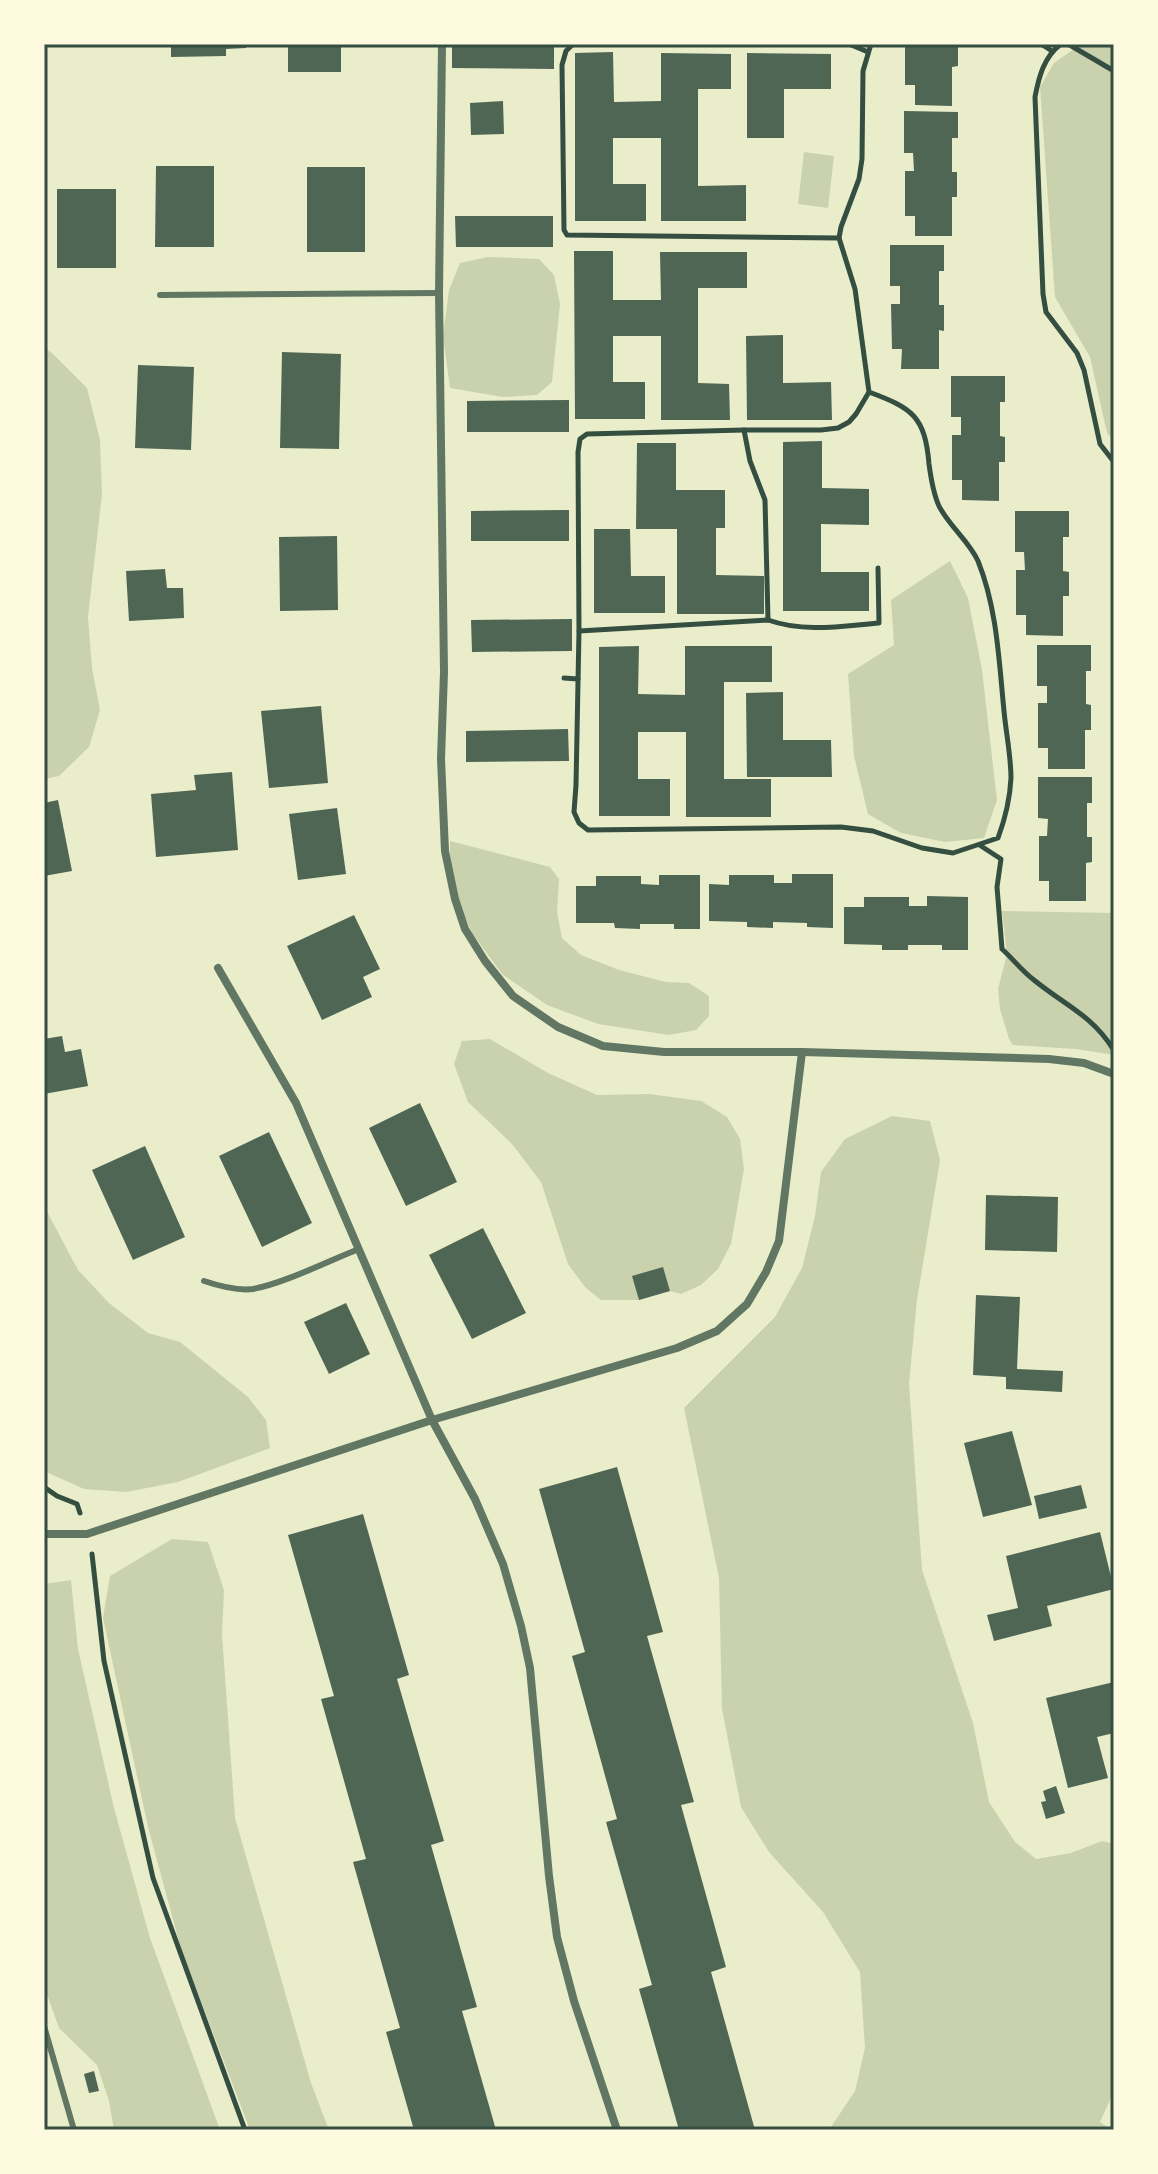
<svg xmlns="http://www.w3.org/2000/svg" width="1158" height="2174" font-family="'Roboto Condensed',sans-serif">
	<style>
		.green { fill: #cad2ad }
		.building { fill: #4f6655 }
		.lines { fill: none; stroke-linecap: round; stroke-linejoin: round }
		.path { stroke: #344e41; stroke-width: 5 }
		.service { stroke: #617663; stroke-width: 6 }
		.minor { stroke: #617663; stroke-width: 8 }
		.neatline { fill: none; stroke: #344e41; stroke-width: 3 }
	</style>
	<rect width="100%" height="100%" fill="#e9edc9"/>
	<g class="green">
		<path d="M 1081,44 L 1114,44 L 1114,441 L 1107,433 L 1090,357 L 1055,297 L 1040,87 L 1054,63 Z"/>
		<path d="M 804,152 L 834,156 L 828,208 L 798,204 Z"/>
		<path d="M 488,257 L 539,259 L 554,275 L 560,304 L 552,382 L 537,395 L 503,397 L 450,388 L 443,336 L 449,290 L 460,263 Z"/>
		<path d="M 44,347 L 53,354 L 87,388 L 100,440 L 102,494 L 88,617 L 92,668 L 100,710 L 89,747 L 59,776 L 44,779 Z"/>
		<path d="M 950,561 L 968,598 L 982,670 L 997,800 L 984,838 L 945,842 L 901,833 L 868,814 L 854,756 L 848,674 L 894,645 L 891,600 Z"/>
		<path d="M 450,841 L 550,867 L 559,879 L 557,912 L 562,938 L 581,955 L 619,970 L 666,982 L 689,983 L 709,996 L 709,1016 L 696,1030 L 669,1035 L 598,1024 L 547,1005 L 502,974 L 472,933 L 450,882 Z"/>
		<path d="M 1002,911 L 1114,913 L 1114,1055 L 1076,1049 L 1013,1045 L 1009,1039 L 1000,1009 L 998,989 L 1007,954 Z"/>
		<path d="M 490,1039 L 548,1073 L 597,1095 L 649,1094 L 701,1101 L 727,1117 L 740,1139 L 744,1169 L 731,1244 L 718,1269 L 701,1285 L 681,1294 L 670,1291 L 639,1300 L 601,1300 L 585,1287 L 568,1264 L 541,1182 L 512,1144 L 468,1102 L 454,1064 L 462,1041 Z"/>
		<path d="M 892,1116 L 930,1121 L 940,1160 L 917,1300 L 909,1384 L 922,1570 L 973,1723 L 989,1802 L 1015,1842 L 1036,1859 L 1071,1853 L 1102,1841 L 1114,1844 L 1114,2091 L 1100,2122 L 1112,2130 L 829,2130 L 855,2091 L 865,2048 L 860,1972 L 823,1912 L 769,1852 L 741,1807 L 722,1709 L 719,1578 L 684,1408 L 775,1317 L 802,1268 L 815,1216 L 821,1172 L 845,1139 Z"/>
		<path d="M 44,1206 L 78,1270 L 109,1303 L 148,1333 L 180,1342 L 248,1397 L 266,1420 L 270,1448 L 178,1482 L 126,1492 L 84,1489 L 44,1471 Z"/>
		<path d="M 172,1539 L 208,1542 L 224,1590 L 222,1634 L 235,1818 L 311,2083 L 329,2130 L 250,2130 L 181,1949 L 148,1827 L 103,1618 L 110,1576 Z"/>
		<path d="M 71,1580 L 78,1649 L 114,1808 L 150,1938 L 220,2130 L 114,2130 L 109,2101 L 97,2065 L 59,2028 L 44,1986 L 44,1584 Z"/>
	</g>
	<g class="building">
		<path d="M 171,44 L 246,44 L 246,48 L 226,49 L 226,56 L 171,57 Z"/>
		<rect x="288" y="44" width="53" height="28"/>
		<path d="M 452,44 L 554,44 L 554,69 L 452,68 Z"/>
		<path d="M 905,44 L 958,44 L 958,66 L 952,67 L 952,106 L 915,105 L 915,85 L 905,85 Z"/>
		<path d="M 613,52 L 614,102 L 661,101 L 661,53 L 731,54 L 731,89 L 698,89 L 698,186 L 746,185 L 746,221 L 661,221 L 661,138 L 613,138 L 613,184 L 646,184 L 646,221 L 575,221 L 575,53 Z"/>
		<path d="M 747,53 L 831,54 L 831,89 L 784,89 L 784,138 L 747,138 Z"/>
		<path d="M 503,101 L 504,134 L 471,135 L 470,103 Z"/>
		<path d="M 904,111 L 958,112 L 958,138 L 952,138 L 952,172 L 957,172 L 957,197 L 952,197 L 952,236 L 915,236 L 915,216 L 905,216 L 905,171 L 914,171 L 913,153 L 904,153 Z"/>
		<path d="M 156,166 L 214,166 L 214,247 L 155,247 Z"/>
		<rect x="307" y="167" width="58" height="85"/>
		<rect x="57" y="189" width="59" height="79"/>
		<path d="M 455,216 L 553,216 L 553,247 L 456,247 Z"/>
		<path d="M 890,245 L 944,245 L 944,271 L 939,271 L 939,305 L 944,305 L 944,331 L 939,330 L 939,369 L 901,369 L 902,349 L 892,349 L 891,304 L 900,304 L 900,286 L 890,286 Z"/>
		<path d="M 574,251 L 613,251 L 613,300 L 661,300 L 660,252 L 747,252 L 747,288 L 698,288 L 698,383 L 729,384 L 730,420 L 661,420 L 661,336 L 613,336 L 613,382 L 645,382 L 645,419 L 575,419 Z"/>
		<path d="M 783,335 L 783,383 L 831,382 L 832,420 L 747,420 L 746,336 Z"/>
		<path d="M 282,352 L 341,354 L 339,449 L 280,448 Z"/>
		<path d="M 138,365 L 194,367 L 191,450 L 135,448 Z"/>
		<path d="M 951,376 L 1005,376 L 1005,402 L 1000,402 L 1000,436 L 1005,437 L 1005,462 L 999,462 L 999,501 L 962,500 L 962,480 L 952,480 L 952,435 L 961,435 L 961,417 L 951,417 Z"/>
		<path d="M 569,400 L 569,432 L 467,432 L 467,401 Z"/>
		<path d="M 822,441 L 822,488 L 869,489 L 869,525 L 821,524 L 821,572 L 869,572 L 869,611 L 783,611 L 783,442 Z"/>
		<path d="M 637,443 L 676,443 L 676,490 L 725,490 L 725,528 L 716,528 L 716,575 L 764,576 L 764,614 L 677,614 L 677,529 L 636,529 Z"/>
		<path d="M 569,510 L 569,541 L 471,541 L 471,511 Z"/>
		<path d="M 1015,511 L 1069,511 L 1069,537 L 1063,537 L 1063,571 L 1069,572 L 1069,596 L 1063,596 L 1063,636 L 1026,635 L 1026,615 L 1016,615 L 1016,570 L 1025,570 L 1024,552 L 1015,552 Z"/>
		<path d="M 594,529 L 630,529 L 631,576 L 665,576 L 665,613 L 594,613 Z"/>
		<path d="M 337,536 L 338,610 L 280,611 L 279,537 Z"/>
		<path d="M 165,569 L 167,588 L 183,588 L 184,618 L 129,621 L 126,571 Z"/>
		<path d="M 572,619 L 572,651 L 472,652 L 471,620 Z"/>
		<path d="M 1037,645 L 1091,645 L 1091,671 L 1086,671 L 1086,704 L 1091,705 L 1091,730 L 1085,730 L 1085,769 L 1048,769 L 1048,748 L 1038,748 L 1038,703 L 1047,703 L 1047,686 L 1037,686 Z"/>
		<path d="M 639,646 L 638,694 L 685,695 L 685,646 L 772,646 L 772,682 L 724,682 L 724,779 L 771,779 L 771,817 L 686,817 L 686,732 L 638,732 L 638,779 L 670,779 L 670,816 L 599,816 L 599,647 Z"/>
		<path d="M 783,692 L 783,740 L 831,740 L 832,777 L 747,777 L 746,693 Z"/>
		<path d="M 321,706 L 328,783 L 269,788 L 261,711 Z"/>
		<path d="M 568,729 L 569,761 L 466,762 L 466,731 Z"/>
		<path d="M 232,772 L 238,850 L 156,857 L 151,794 L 196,790 L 194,775 Z"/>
		<path d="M 1038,777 L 1092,777 L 1092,803 L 1087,803 L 1087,837 L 1092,837 L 1092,862 L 1086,863 L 1086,901 L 1049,901 L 1049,881 L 1039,881 L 1039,836 L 1047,836 L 1048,819 L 1038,818 Z"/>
		<path d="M 58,800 L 72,871 L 44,876 L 44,803 Z"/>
		<path d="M 337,808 L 346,874 L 298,880 L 289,814 Z"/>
		<path d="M 792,874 L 833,874 L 833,928 L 807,927 L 807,923 L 773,922 L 773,928 L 747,927 L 747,922 L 709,921 L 709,884 L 729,885 L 729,875 L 774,875 L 774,883 L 792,883 Z"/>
		<path d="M 659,875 L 700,875 L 700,929 L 674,929 L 674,924 L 640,924 L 640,929 L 615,928 L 614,923 L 576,923 L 576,886 L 596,886 L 596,876 L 641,876 L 641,884 L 659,885 Z"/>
		<path d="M 927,896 L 968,897 L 968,950 L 942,950 L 942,945 L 908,945 L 908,950 L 882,950 L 882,945 L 844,944 L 844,907 L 864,907 L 864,897 L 909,897 L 909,906 L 927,906 Z"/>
		<path d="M 354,915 L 380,969 L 363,977 L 372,997 L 322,1020 L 287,946 Z"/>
		<path d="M 62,1036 L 65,1052 L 81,1049 L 88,1086 L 44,1094 L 44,1039 Z"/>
		<path d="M 420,1103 L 457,1182 L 406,1206 L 369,1128 Z"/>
		<path d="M 269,1132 L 312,1223 L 262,1247 L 219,1156 Z"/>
		<path d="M 145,1146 L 185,1237 L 133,1260 L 92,1170 Z"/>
		<path d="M 986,1195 L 1058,1197 L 1057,1252 L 985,1250 Z"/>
		<path d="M 483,1228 L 526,1313 L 472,1339 L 429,1255 Z"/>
		<path d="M 663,1267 L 670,1291 L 639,1300 L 632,1276 Z"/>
		<path d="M 976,1295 L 1020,1297 L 1017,1369 L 1063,1371 L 1062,1392 L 1006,1389 L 1006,1377 L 973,1375 Z"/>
		<path d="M 346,1303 L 370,1354 L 329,1374 L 304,1322 Z"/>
		<path d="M 1012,1431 L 1032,1505 L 983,1517 L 964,1443 Z"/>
		<path d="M 617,1467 L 663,1632 L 647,1636 L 694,1802 L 681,1805 L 726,1967 L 711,1972 L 755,2130 L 679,2130 L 639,1989 L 652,1985 L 606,1822 L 617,1819 L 572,1656 L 585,1652 L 539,1489 Z"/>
		<path d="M 1081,1485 L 1087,1508 L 1039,1519 L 1034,1496 Z"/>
		<path d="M 363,1514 L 409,1675 L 397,1679 L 444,1841 L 431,1845 L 477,2007 L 462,2011 L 496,2130 L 414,2130 L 386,2032 L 400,2028 L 353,1862 L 366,1859 L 321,1699 L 334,1696 L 288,1535 Z"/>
		<path d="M 1100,1532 L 1114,1589 L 1047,1606 L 1052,1626 L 994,1641 L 987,1615 L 1018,1608 L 1006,1556 Z"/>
		<path d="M 1114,1682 L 1114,1733 L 1097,1737 L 1108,1778 L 1068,1788 L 1046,1698 Z"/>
		<path d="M 1056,1786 L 1065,1813 L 1046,1819 L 1041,1802 L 1046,1801 L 1043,1791 Z"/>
		<path d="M 94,2071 L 99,2091 L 89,2093 L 84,2074 Z"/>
	</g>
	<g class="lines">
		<g class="path">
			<path d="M 573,44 L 566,51 L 562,65 L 564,230 L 567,235 L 839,238"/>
			<path d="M 849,44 L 868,52"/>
			<path d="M 1041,44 L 1052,51"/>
			<path d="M 1061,44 C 1044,57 1039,76 1035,97 L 1043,294 L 1046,312 L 1077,353 L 1084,370 L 1100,444 L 1114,462"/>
			<path d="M 1068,44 L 1114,71"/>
			<path d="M 869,392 C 912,408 925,416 929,464 C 931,479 933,493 939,506 C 949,526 969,541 978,561 C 997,608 999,661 1004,711 C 1006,733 1011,756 1011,778 C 1010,799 1005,819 998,838 L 953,853 L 922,848 L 873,831 L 841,827 L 588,830 L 579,823 L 574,812 L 576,785 L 579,631 L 578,452 L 580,439 L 587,434 L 744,430 L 821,430 L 838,428 L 849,422 L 856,414 L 869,392 L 855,289 L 839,238 L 841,227 L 859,179 L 862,159 L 863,71 L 871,44"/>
			<path d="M 744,430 L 750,461 L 765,500 L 768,620"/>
			<path d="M 579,631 L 768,620 C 805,633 842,626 879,623 L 878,568"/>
			<path d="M 564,678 L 578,679"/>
			<path d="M 981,846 L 1001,859 L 997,887 L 1002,949 C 1013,959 1022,971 1034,980 C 1063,1004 1092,1015 1113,1049"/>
			<path d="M 44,1487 L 57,1496 L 77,1504 L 80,1513"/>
			<path d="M 92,1554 L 104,1661 L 153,1878 L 245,2130"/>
		</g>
		<g class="service">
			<path d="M 160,295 L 439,293"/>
			<path d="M 204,1281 C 219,1286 237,1291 253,1289 C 285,1283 328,1261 359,1249"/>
			<path d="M 44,2026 L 74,2130"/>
		</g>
		<g class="minor">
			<path d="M 442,44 L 439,293 L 444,672 L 441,759 L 445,851 L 455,899 L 465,929 L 485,961 L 513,996 L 558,1027 L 603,1046 L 664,1052 L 802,1052 L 1049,1059 L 1084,1063 L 1114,1074"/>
			<path d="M 218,968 L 296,1103 L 432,1420 L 475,1499 L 503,1564 L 521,1626 L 530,1668 L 549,1876 L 557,1937 L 574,2001 L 617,2130"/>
			<path d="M 44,1534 L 87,1534 L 432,1420 L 677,1348 L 717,1331 L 747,1304 L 766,1272 L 779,1241 L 802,1052"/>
		</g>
	</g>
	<rect width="1158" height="2174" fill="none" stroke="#fefae0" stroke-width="92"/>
	<rect x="46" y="46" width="1066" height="2082" class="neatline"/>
</svg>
